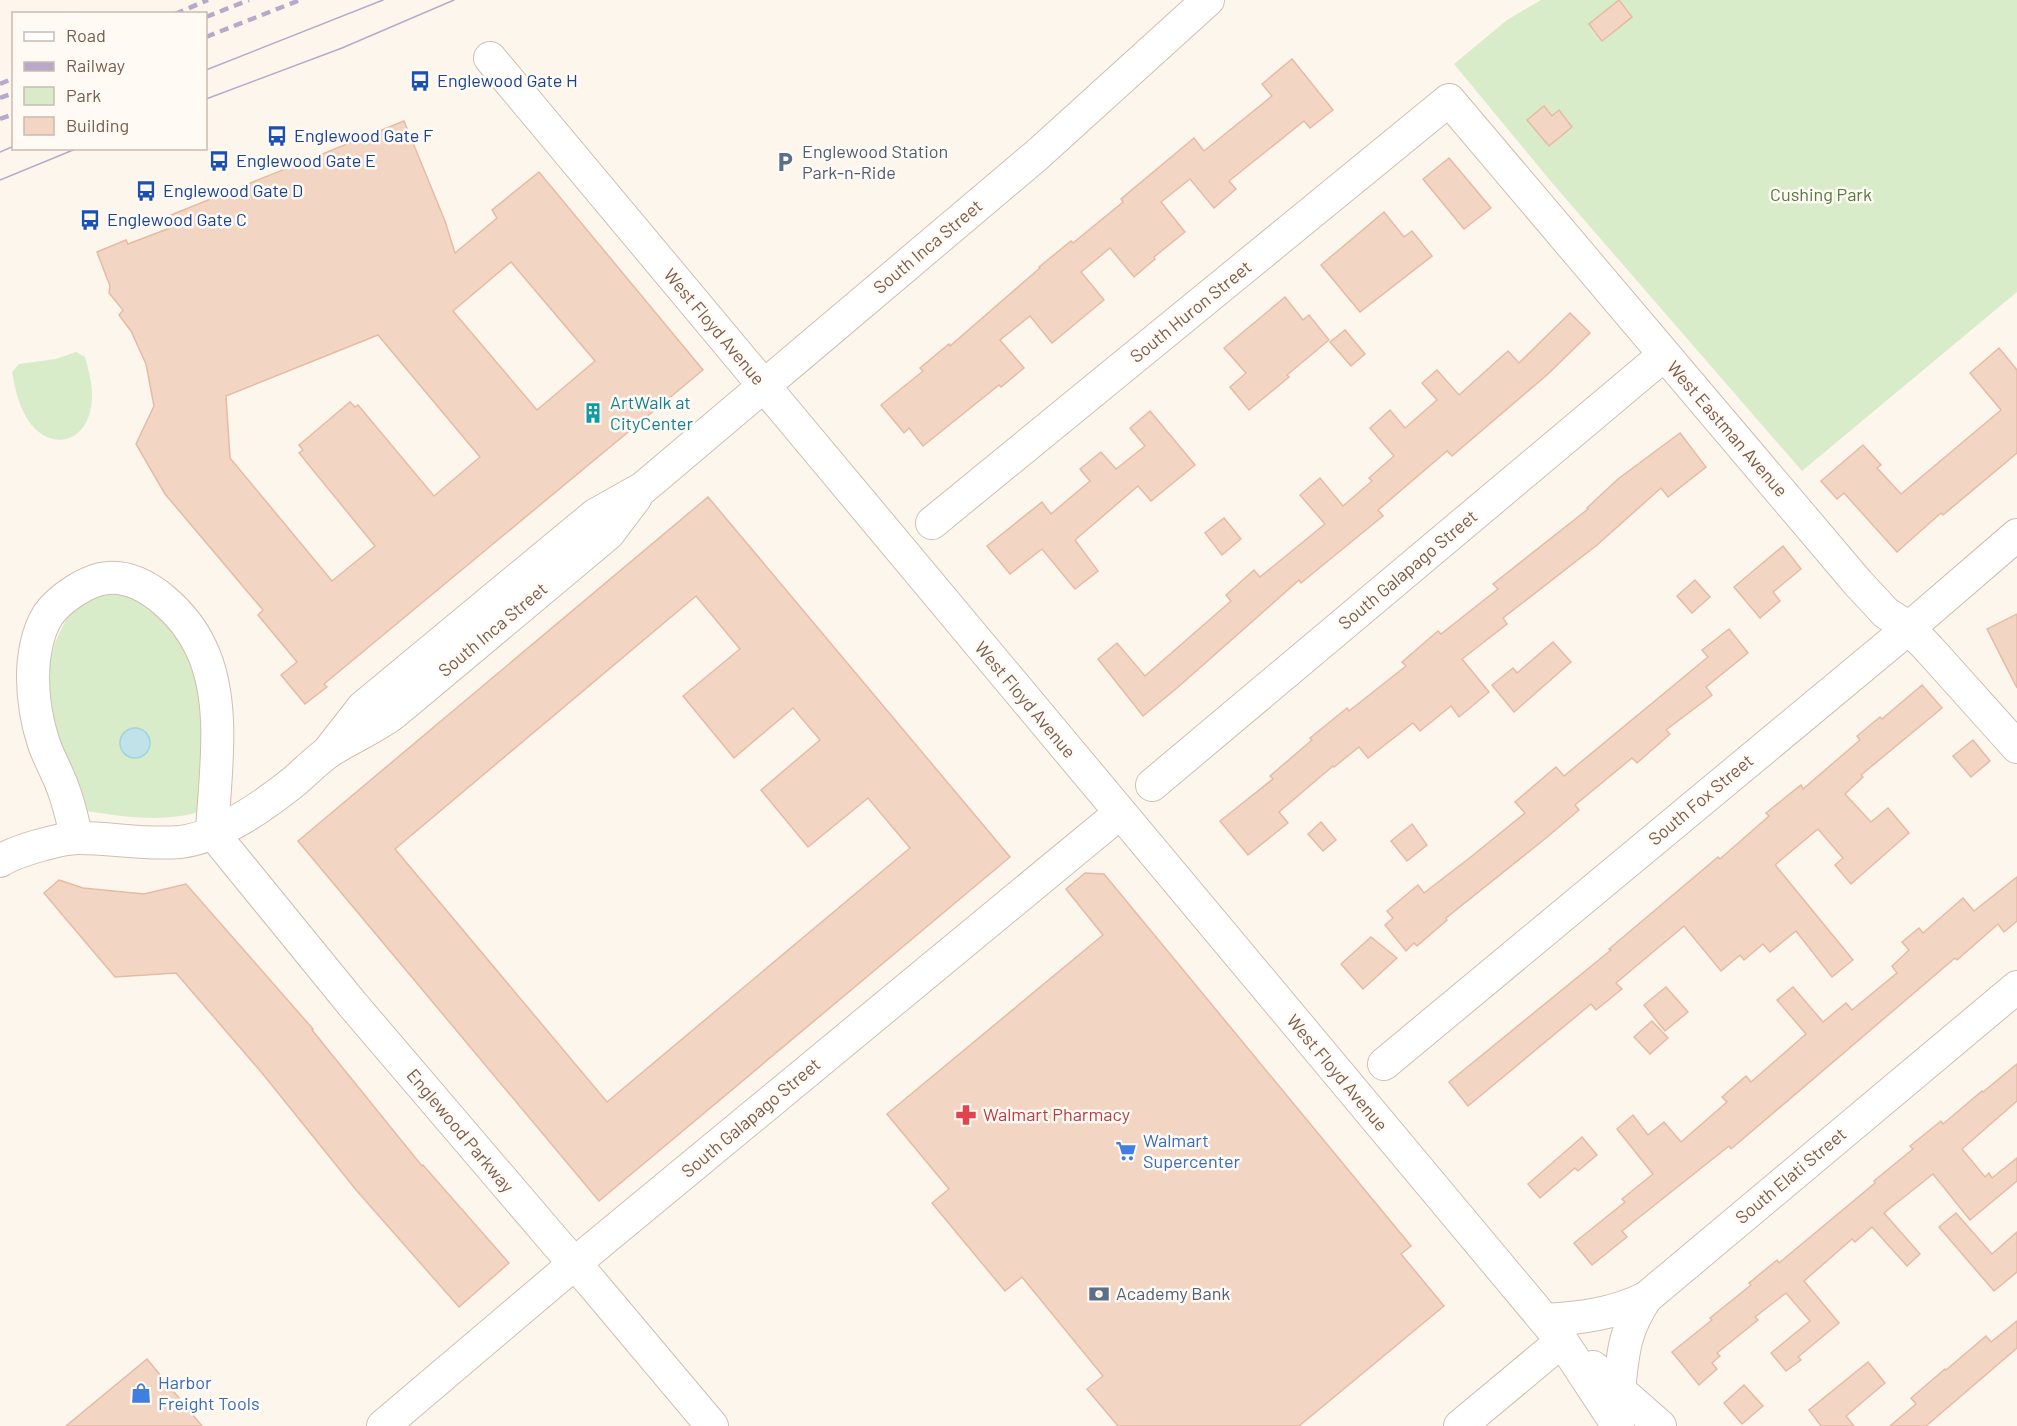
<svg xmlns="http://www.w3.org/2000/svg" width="2017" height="1426" font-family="Barlow,sans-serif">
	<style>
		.green { fill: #d8ecc9 }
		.water { fill: #bfe3e8; stroke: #a5d3da; stroke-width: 1.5 }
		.building { fill: #f3d5c3; stroke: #e6bba3; stroke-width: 1.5; fill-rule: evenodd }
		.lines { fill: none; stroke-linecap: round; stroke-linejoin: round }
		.minor-casing { stroke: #d1beb0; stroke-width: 34 }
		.minor { stroke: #fff; stroke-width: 32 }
		.tram { stroke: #b9a8c9; stroke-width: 1.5 }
		.rail { stroke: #b9a8c9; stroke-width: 4.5; stroke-dasharray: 9 6; stroke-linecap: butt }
		.labels { text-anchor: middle; stroke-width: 5; stroke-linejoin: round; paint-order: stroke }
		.transit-label { font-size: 18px; fill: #164399; stroke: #fffaf3; text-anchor: start }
		.service-label { font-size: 18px; fill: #4e5e75; stroke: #fffaf3; text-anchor: start }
		.park-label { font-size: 18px; fill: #537a41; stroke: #fffaf3 }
		.street-label { font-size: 18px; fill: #7a5c4d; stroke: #fffaf3 }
		.culture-label { font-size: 18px; fill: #0d838f; stroke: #fffaf3; text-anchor: start }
		.health-label { font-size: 18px; fill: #be3a42; stroke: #fffaf3; text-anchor: start }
		.shop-label { font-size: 18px; fill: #366cbe; stroke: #fffaf3; text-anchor: start }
	</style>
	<rect width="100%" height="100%" fill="#fdf6ec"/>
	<g class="green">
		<path d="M 1541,0 L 2017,0 L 2017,292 L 1802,471 L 1553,184 L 1454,64 L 1507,20 Z"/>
		<path d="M 76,352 L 85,357 C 90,375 95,393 90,412 C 81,446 47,449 28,420 C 19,406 15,389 12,372 L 19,364 L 56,359 Z"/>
		<path d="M 119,592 L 149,602 L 172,624 L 201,678 L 202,811 C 164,823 126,817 86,811 C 63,751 28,686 64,624 C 70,612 82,596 96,593 C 103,591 112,592 119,592 Z"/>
	</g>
	<circle class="water" cx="135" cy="743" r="15"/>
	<g class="building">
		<path d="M 1619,0 L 1632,17 L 1602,41 L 1589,24 Z"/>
		<path d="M 1292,59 L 1333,110 L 1310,128 L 1304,121 L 1229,181 L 1236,189 L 1214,208 L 1190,179 L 1161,202 L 1185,232 L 1154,257 L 1155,259 L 1134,277 L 1110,248 L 1081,272 L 1104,300 L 1052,343 L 1030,316 L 1000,340 L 1024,368 L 1001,387 L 999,385 L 923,446 L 909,428 L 904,433 L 881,405 L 923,371 L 920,368 L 949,344 L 950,346 L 1040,268 L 1039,267 L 1071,241 L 1073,243 L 1123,202 L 1121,199 L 1194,138 L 1204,151 L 1272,96 L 1262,84 Z"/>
		<path d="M 1544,106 L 1552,116 L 1559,110 L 1572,127 L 1549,146 L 1527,120 Z"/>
		<path d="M 404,121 L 445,221 L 455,253 L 497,218 L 492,210 L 539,172 L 703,370 L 324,684 L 327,687 L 305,704 L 281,675 L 297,662 L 258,615 L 263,610 L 165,494 L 136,444 L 154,406 L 146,364 L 131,331 L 119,315 L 123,310 L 109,293 L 110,286 L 97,252 L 126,240 L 128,244 L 170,228 L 166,217 ZM 511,262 L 595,361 L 537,410 L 453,311 ZM 378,335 L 480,457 L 434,496 L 358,405 L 355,407 L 350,402 L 299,445 L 303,450 L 299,453 L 375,546 L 332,581 L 230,458 L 226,396 Z"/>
		<path d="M 1449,158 L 1491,208 L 1464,229 L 1423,179 Z"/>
		<path d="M 1384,212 L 1404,237 L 1412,231 L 1432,256 L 1360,312 L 1321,265 Z"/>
		<path d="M 1285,297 L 1303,320 L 1309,315 L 1329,340 L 1287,375 L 1289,377 L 1249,410 L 1230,387 L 1246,373 L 1224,348 Z"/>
		<path d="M 1570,313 L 1590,333 L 1548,374 L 1452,456 L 1447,451 L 1378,510 L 1383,516 L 1301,583 L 1299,580 L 1177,688 L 1143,716 L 1098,659 L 1117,643 L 1145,676 L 1231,601 L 1226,595 L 1254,570 L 1260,577 L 1325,524 L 1300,495 L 1320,478 L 1343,506 L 1372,481 L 1369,478 L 1394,456 L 1370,428 L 1390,410 L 1405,428 L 1437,400 L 1422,383 L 1437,370 L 1459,395 L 1508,351 L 1519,363 Z"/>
		<path d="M 1345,330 L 1365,354 L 1351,366 L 1330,342 Z"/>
		<path d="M 1999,348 L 2017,370 L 2017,453 L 1943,515 L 1941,513 L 1897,552 L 1844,493 L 1837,499 L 1821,481 L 1863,445 L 1881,465 L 1877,468 L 1901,494 L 2001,410 L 1970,373 Z"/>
		<path d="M 1150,411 L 1195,465 L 1151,501 L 1138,486 L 1075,540 L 1098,571 L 1075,589 L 1042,549 L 1010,574 L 987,546 L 1042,502 L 1051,514 L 1090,481 L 1080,469 L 1101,452 L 1116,469 L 1145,446 L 1130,428 Z"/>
		<path d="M 1680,433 L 1706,467 L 1668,497 L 1661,488 L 1597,545 L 1503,618 L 1507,624 L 1462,659 L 1489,692 L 1459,717 L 1451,706 L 1420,731 L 1413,723 L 1368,758 L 1359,747 L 1334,767 L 1333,766 L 1279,812 L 1288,823 L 1248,855 L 1220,821 L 1273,779 L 1270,776 L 1312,740 L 1310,738 L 1347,708 L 1349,711 L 1406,666 L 1402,662 L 1438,631 L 1441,634 L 1498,589 L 1493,584 L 1588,509 L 1587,508 L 1618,479 Z"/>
		<path d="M 708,497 L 1010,857 L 599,1201 L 298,841 ZM 696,596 L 740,649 L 683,696 L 734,758 L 793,708 L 820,740 L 761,790 L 808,847 L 868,798 L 910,848 L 607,1102 L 395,849 Z"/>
		<path d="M 1224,518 L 1241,539 L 1222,555 L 1205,533 Z"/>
		<path d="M 1783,546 L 1801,569 L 1773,592 L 1780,601 L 1760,618 L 1734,587 Z"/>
		<path d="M 1695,580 L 1710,597 L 1692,613 L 1677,596 Z"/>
		<path d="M 2017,614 L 2017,688 L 1987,629 Z"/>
		<path d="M 1729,629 L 1748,653 L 1706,687 L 1712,695 L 1666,730 L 1670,734 L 1637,763 L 1632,758 L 1575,805 L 1579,810 L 1546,838 L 1446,918 L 1447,920 L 1417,946 L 1414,943 L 1406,951 L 1385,925 L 1393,918 L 1387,911 L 1418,885 L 1424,893 L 1472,856 L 1525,813 L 1515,802 L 1556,767 L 1564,776 L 1708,657 L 1702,650 Z"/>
		<path d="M 1553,642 L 1571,662 L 1514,712 L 1492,685 L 1513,668 L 1517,673 Z"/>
		<path d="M 1922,685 L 1942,708 L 1861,775 L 1863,777 L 1845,794 L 1871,822 L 1888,808 L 1909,833 L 1851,884 L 1835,865 L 1843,858 L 1818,829 L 1776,864 L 1776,866 L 1853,960 L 1832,977 L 1796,931 L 1770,952 L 1763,944 L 1744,960 L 1740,955 L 1721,971 L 1684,926 L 1616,983 L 1622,989 L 1596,1010 L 1591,1004 L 1468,1106 L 1449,1082 L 1611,950 L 1609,949 L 1718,857 L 1720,859 L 1769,816 L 1766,813 L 1801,785 L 1803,789 L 1860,740 L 1857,736 L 1880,717 L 1882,719 Z"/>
		<path d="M 1973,740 L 1990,761 L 1971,777 L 1953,756 Z"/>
		<path d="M 1321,822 L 1336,840 L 1323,851 L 1308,834 Z"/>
		<path d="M 1412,824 L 1427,845 L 1407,861 L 1391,841 Z"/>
		<path d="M 1085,873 L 1104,874 L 1411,1246 L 1401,1254 L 1444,1306 L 1299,1426 L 1118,1426 L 1087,1389 L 1103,1376 L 1022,1277 L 1005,1291 L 932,1203 L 949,1189 L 887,1114 L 1103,935 L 1066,889 Z"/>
		<path d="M 2017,877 L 2017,921 L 2004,932 L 1998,924 L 1957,960 L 1955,958 L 1731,1149 L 1729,1146 L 1622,1231 L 1627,1237 L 1592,1265 L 1574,1243 L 1625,1202 L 1622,1199 L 1653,1174 L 1617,1129 L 1633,1115 L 1648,1135 L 1664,1122 L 1681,1142 L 1727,1102 L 1722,1097 L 1746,1076 L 1751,1082 L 1806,1034 L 1777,1000 L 1793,987 L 1823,1022 L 1846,1003 L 1852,1010 L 1897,973 L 1892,966 L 1909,950 L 1902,942 L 1919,928 L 1923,933 L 1963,898 L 1974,911 Z"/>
		<path d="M 59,880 L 83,888 L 144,894 L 186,884 L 313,1029 L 312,1030 L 422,1166 L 423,1165 L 509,1263 L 459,1307 L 357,1191 L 262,1073 L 176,973 L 115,977 L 44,893 Z"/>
		<path d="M 1371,937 L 1397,958 L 1363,989 L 1341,964 Z"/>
		<path d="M 1666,987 L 1688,1012 L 1665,1031 L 1644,1005 Z"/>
		<path d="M 1652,1021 L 1668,1038 L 1650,1054 L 1634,1037 Z"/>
		<path d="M 2017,1064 L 2017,1101 L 1962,1149 L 1985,1177 L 1989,1173 L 1992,1178 L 2017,1158 L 2017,1181 L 1970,1220 L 1933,1174 L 1884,1213 L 1920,1254 L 1907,1266 L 1872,1227 L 1855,1242 L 1852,1239 L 1804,1281 L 1839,1323 L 1798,1357 L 1801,1360 L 1786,1371 L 1771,1353 L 1810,1321 L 1786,1293 L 1755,1317 L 1758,1320 L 1717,1353 L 1720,1356 L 1712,1363 L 1717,1369 L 1699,1385 L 1672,1352 L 1712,1320 L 1710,1318 L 1751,1285 L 1749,1283 L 1777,1260 L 1779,1263 L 1875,1183 L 1874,1181 L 1913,1149 L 1910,1146 L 1941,1121 L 1943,1124 L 1982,1091 L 1983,1092 Z"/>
		<path d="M 1582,1137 L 1597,1155 L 1578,1171 L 1575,1168 L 1540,1198 L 1528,1184 Z"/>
		<path d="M 1956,1213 L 1992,1254 L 2017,1232 L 2017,1272 L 1994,1291 L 1939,1227 Z"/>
		<path d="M 2017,1321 L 2017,1348 L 1926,1426 L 1890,1426 L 1916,1404 L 1911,1398 L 1945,1369 L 1946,1370 L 1986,1336 L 1991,1342 Z"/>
		<path d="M 147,1359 L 202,1426 L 66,1426 Z"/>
		<path d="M 1868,1362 L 1885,1383 L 1846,1416 L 1854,1426 L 1821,1426 L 1809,1410 Z"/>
		<path d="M 1744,1385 L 1763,1406 L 1742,1424 L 1724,1403 Z"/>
	</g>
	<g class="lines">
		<g class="minor-casing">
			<g id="minor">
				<path d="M 490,58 L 1562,1341 L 1618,1426"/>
				<path d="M 932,523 L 1449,100 L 1858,583 L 1886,613 L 1909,628 L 1930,650 L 2017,747"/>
				<path d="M 327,753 L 363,707 L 595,515 L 643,488 L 1037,155 L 1208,0"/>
				<path d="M 1152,785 L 1664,355"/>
				<path d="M 212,832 L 353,1005 L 558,1245 L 591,1282 L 712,1426"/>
				<path d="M 77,838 C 73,823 70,808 65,794 C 60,777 50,761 44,744 C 37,723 33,699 33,677 C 33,657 37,632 48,615 C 59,599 88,579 108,578 C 147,575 186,616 201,648 C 227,702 215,774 212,832"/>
				<path d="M 0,861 C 15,851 61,838 79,838 C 112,838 146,845 180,842 C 221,837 265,805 296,780 C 306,771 316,761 327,753 C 349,738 373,729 394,713 L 608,534 L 636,497"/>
				<path d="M 1384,1064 L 1909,628 L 2017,535"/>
				<path d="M 1545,1320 C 1581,1318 1613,1314 1646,1298 L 2017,987"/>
				<path d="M 1593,1367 L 1660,1426"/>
				<path d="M 1619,1391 C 1623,1352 1624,1331 1646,1298"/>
				<path d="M 383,1426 L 574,1264 L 1120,813"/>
				<path d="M 1460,1426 L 1562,1341"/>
			</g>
		</g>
		<use href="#minor" class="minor"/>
		<g class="tram">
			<path d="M 206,70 L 383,0"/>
			<path d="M 206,99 L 342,48 L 454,0"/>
			<path d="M 0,152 L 14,146"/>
			<path d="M 0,180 L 78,148"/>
		</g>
		<g class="rail">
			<path d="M 175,14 L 208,0"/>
			<path d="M 206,17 L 249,0"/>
			<path d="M 206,37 L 300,0"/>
			<path d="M 0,84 L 14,78"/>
			<path d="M 0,98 L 14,93"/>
			<path d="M 0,119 L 14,114"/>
		</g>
	</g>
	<defs>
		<g id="bus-bare" transform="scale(1.62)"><path d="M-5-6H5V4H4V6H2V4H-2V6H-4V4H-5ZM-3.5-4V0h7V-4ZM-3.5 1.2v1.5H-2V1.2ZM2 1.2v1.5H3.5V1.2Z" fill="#1a4fb4" stroke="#fffaf3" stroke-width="2.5" paint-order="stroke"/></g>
		<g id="parking-bare" transform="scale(1.62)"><path d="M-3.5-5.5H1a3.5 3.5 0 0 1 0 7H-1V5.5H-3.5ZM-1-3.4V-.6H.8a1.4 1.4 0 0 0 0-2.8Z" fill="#5c6f8a" stroke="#fffaf3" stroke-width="2.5" paint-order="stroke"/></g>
		<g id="building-bare" transform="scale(1.62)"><path d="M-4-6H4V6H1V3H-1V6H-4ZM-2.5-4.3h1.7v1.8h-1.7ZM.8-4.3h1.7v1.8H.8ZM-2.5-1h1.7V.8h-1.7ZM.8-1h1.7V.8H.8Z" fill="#0f9aa8" stroke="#fffaf3" stroke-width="2.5" paint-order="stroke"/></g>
		<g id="pharmacy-bare" transform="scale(1.62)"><path d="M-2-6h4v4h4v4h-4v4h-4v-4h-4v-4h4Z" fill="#e0444e" stroke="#fffaf3" stroke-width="2.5" paint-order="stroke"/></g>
		<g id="supermarket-bare" transform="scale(1.62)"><path d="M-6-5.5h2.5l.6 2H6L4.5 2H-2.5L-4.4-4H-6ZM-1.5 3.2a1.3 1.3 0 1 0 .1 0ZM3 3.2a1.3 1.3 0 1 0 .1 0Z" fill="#3f7fe0" stroke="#fffaf3" stroke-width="2.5" paint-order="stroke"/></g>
		<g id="bank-bare" transform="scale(1.62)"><path d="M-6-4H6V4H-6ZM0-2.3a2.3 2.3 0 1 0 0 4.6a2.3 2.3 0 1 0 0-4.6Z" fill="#5c6f8a" stroke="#fffaf3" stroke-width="2.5" paint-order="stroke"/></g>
		<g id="shop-bare" transform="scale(1.62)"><path d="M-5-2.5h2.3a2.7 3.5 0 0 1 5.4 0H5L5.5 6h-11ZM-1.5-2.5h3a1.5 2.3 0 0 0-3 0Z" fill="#3f7fe0" stroke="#fffaf3" stroke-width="2.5" paint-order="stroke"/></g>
	</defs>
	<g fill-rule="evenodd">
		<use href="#bus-bare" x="420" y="81"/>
		<use href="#bus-bare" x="277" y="136"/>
		<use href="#bus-bare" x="219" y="161"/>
		<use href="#parking-bare" x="785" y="162"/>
		<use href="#bus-bare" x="146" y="191"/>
		<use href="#bus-bare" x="90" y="220"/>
		<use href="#building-bare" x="593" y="413"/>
		<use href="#pharmacy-bare" x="966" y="1115"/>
		<use href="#supermarket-bare" x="1126" y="1151"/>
		<use href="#bank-bare" x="1099" y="1294"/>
		<use href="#shop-bare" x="141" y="1393"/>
	</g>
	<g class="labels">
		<g class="transit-label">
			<text x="437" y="87">Englewood Gate H</text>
			<text x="294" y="142">Englewood Gate F</text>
			<text x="236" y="167">Englewood Gate E</text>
			<text x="163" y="197">Englewood Gate D</text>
			<text x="107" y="226">Englewood Gate C</text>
		</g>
		<g class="service-label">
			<text x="802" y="158">Englewood Station<tspan x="802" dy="21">Park-n-Ride</tspan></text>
			<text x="1116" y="1300">Academy Bank</text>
		</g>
		<g class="park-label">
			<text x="1821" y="201">Cushing Park</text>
		</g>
		<g class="street-label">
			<text transform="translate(928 247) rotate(-40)" y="6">South Inca Street</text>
			<text transform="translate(1191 312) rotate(-39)" y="6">South Huron Street</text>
			<text transform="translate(714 327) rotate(50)" y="6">West Floyd Avenue</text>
			<text transform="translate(1727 429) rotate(49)" y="6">West Eastman Avenue</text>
			<text transform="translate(1408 570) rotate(-40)" y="6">South Galapago Street</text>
			<text transform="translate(493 630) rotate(-40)" y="6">South Inca Street</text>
			<text transform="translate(1025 700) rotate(50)" y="6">West Floyd Avenue</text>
			<text transform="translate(1701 800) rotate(-40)" y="6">South Fox Street</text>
			<text transform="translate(1337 1073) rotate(50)" y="6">West Floyd Avenue</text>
			<text transform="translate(751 1118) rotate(-40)" y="6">South Galapago Street</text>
			<text transform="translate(460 1131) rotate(50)" y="6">Englewood Parkway</text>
			<text transform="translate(1791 1176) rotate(-40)" y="6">South Elati Street</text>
		</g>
		<g class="culture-label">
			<text x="610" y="409">ArtWalk at<tspan x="610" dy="21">CityCenter</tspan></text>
		</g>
		<g class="health-label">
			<text x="983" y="1121">Walmart Pharmacy</text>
		</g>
		<g class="shop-label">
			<text x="1143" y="1147">Walmart<tspan x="1143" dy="21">Supercenter</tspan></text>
			<text x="158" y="1389">Harbor<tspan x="158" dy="21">Freight Tools</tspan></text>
		</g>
	</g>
	<rect x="12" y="12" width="195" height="138" fill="#fffaf3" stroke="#cabbb1" stroke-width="1.5"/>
	<rect x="24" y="32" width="30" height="9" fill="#ffffff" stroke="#cabbb1" stroke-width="1.5"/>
	<text x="66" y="42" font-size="18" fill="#7a5c4d">Road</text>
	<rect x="24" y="62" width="30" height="9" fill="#b9a8c9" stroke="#cabbb1" stroke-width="1.5"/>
	<text x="66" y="72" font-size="18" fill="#7a5c4d">Railway</text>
	<rect x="24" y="87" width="30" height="18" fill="#d8ecc9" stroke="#cabbb1" stroke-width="1.5"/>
	<text x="66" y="102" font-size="18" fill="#7a5c4d">Park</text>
	<rect x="24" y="117" width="30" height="18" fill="#f3d5c3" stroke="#cabbb1" stroke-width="1.5"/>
	<text x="66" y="132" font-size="18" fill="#7a5c4d">Building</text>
</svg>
